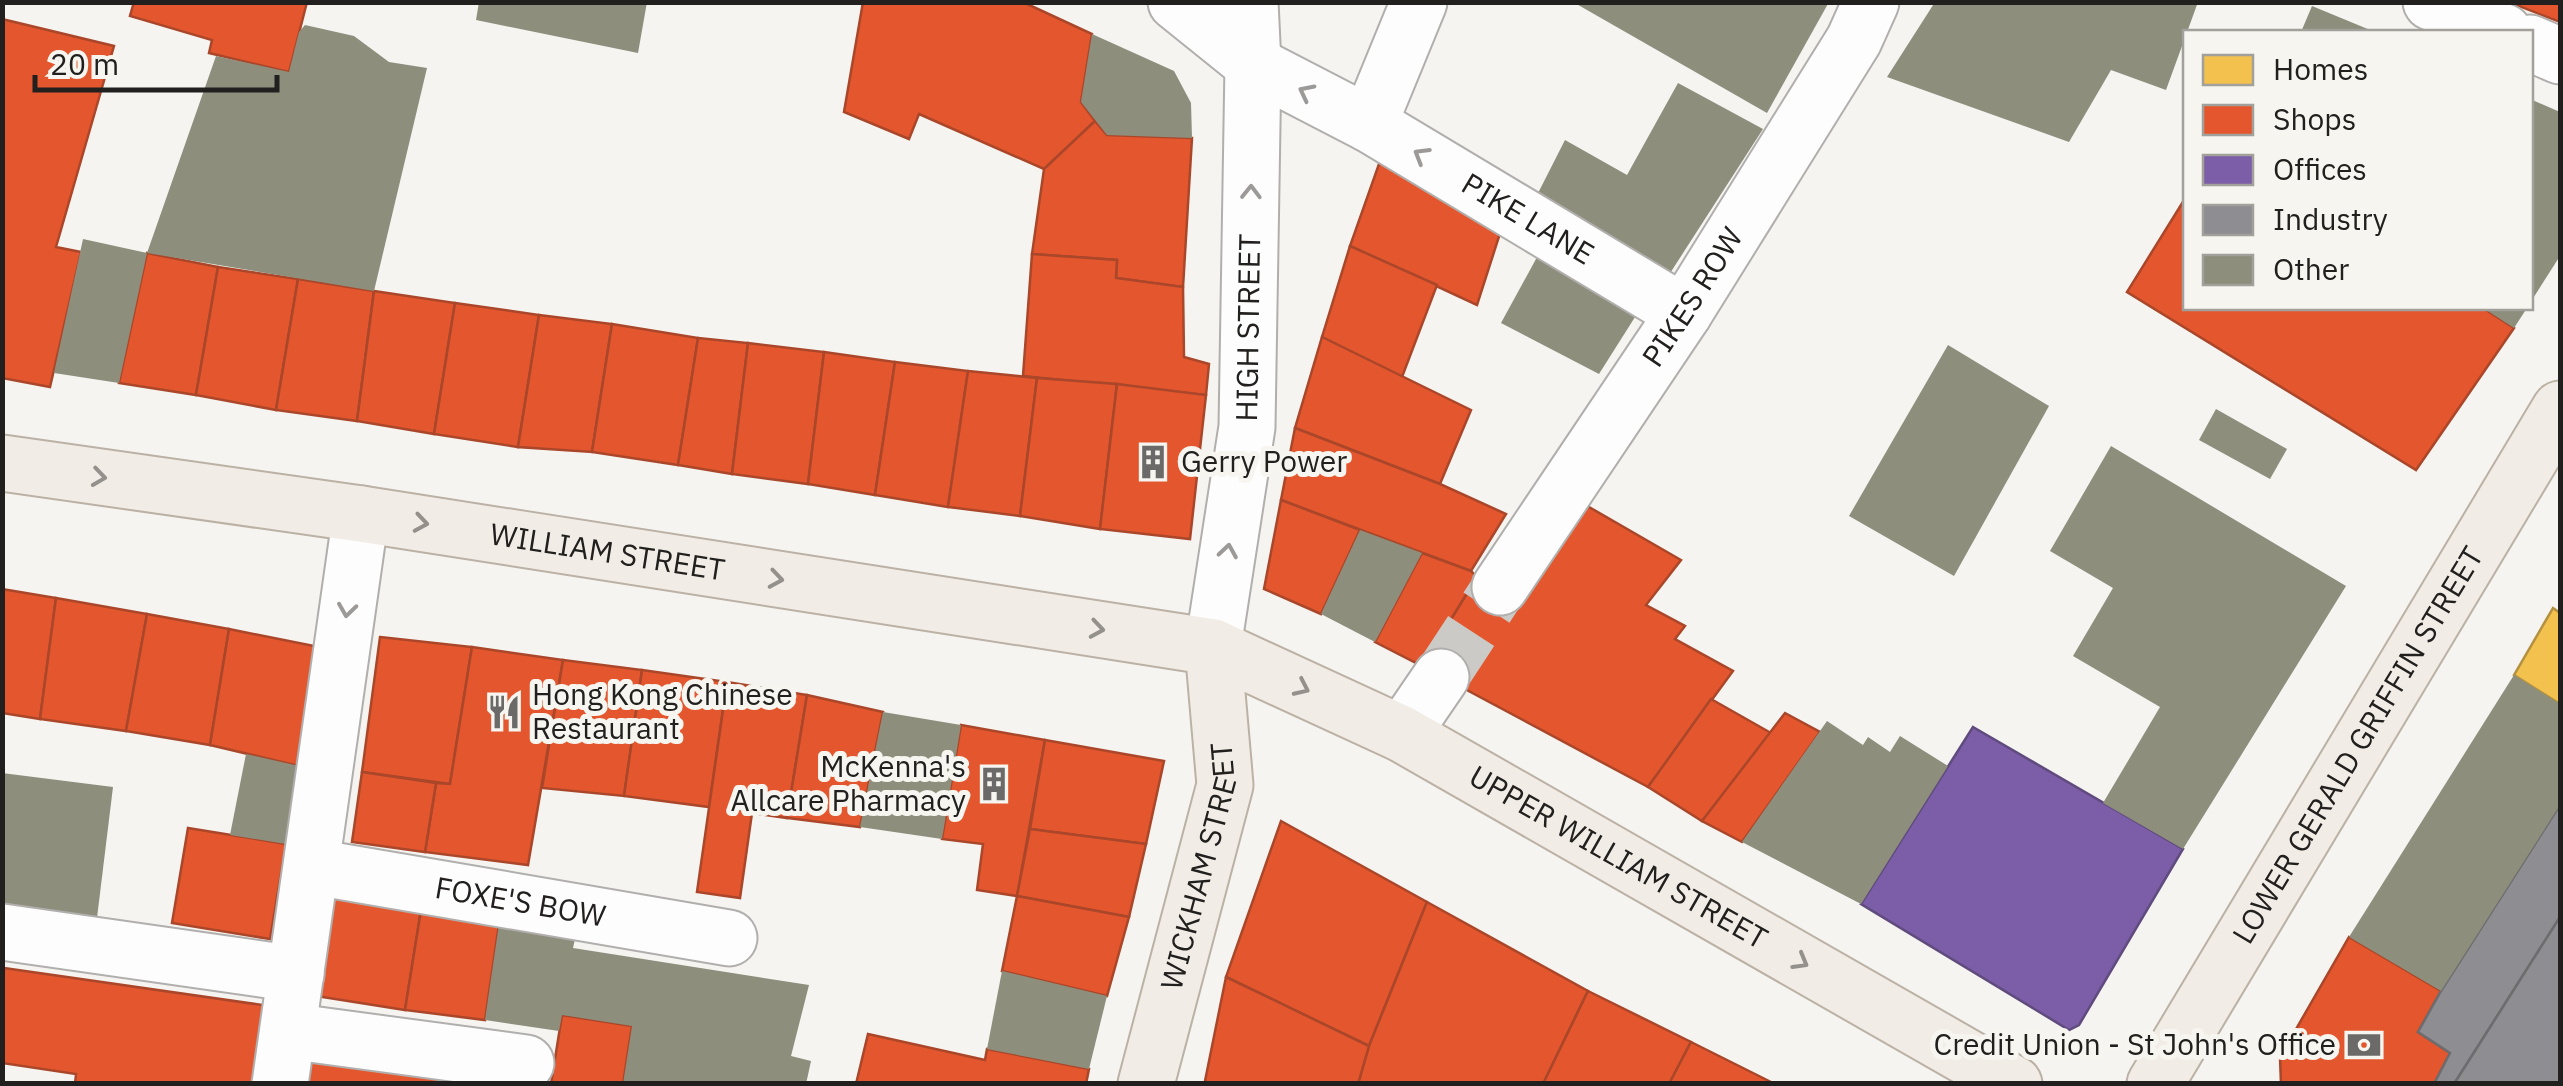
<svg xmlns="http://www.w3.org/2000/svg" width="2563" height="1086" font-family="'IBM Plex Sans',sans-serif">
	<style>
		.homes { fill: #f2c14e; stroke: #b39140; stroke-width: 2.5 }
		.shops { fill: #e4572e; stroke: #aa4629; stroke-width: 2.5 }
		.offices { fill: #7b5ea7; stroke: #604b7e; stroke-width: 2.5 }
		.industry { fill: #8d8d92; stroke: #6d6c6f; stroke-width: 2.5 }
		.building { fill: #8d8e7c }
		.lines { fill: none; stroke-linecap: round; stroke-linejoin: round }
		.minor-tunnel { stroke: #cbcac6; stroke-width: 55; stroke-dasharray: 55 28; stroke-linecap: butt }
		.minor-casing { stroke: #b0afad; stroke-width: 59 }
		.major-casing { stroke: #bbb1a5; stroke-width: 59 }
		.minor { stroke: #fefdfd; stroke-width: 55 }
		.major { stroke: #f2ece6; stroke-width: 55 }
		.oneway { stroke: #9b9a99 }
		.oneway2 { stroke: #94908c }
		.labels { text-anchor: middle; stroke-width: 10; stroke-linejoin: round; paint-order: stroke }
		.street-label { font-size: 30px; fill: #21201e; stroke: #f6f5ef }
		.poi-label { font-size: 30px; fill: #21201e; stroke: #f6f5ef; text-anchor: start }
	</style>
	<rect width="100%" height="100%" fill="#f5f4f0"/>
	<path class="homes" d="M 2553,608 L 2560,613 L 2560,704 L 2514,675 Z"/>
	<g class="shops">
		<path d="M 134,2 L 307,2 L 289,72 L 209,53 L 212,40 L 130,16 Z"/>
		<path d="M 863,2 L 1023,2 L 1092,34 L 1081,102 L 1095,121 L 1044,169 L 919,114 L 909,139 L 844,112 Z"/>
		<path d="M 2560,2 L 2560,22 L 2511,3 L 2511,2 Z"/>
		<path d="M 2,19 L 114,46 L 56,247 L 81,252 L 50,387 L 2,378 Z"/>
		<path d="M 1095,121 L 1107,135 L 1192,138 L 1183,287 L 1116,278 L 1117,260 L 1032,254 L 1044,169 Z"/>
		<path d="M 1384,150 L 1503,224 L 1477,305 L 1350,246 Z"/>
		<path d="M 2186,197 L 2186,308 L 2483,308 L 2514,328 L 2416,470 L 2127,292 Z"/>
		<path d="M 1350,246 L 1437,285 L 1402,377 L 1322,337 Z"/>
		<path d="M 147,253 L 218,267 L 196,395 L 119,383 Z"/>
		<path d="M 1032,254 L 1117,260 L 1116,278 L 1183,287 L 1184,357 L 1209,364 L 1206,395 L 1023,376 Z"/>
		<path d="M 218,267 L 298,279 L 276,410 L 196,395 Z"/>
		<path d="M 298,279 L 374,291 L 357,421 L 276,410 Z"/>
		<path d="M 374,291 L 455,303 L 434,434 L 357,421 Z"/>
		<path d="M 455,303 L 539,315 L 518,447 L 434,434 Z"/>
		<path d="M 539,315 L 612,324 L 592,452 L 518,447 Z"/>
		<path d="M 612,324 L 698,338 L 678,465 L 592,452 Z"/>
		<path d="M 1322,337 L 1471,410 L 1440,484 L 1295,428 Z"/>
		<path d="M 698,338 L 748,343 L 732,474 L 678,465 Z"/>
		<path d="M 748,343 L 824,352 L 808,484 L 732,474 Z"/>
		<path d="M 824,352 L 895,362 L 875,495 L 808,484 Z"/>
		<path d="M 895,362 L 968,371 L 948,507 L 875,495 Z"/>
		<path d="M 968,371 L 1037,378 L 1020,516 L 948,507 Z"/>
		<path d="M 1037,378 L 1117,384 L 1100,529 L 1020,516 Z"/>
		<path d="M 1117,384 L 1206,395 L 1190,539 L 1100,529 Z"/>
		<path d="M 1295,428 L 1440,484 L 1506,514 L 1471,571 L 1281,500 Z"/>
		<path d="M 1281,500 L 1360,530 L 1321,614 L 1264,589 Z"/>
		<path d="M 1582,503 L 1681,560 L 1646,605 L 1685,626 L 1675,639 L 1733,671 L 1648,787 L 1422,666 L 1477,577 Z"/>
		<path d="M 1422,553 L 1471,571 L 1477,577 L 1422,666 L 1375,642 Z"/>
		<path d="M 2,589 L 56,598 L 40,719 L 2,713 Z"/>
		<path d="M 56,598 L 147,614 L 126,731 L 40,719 Z"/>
		<path d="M 147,614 L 229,629 L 210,745 L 126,731 Z"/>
		<path d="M 229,629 L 319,647 L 299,766 L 210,745 Z"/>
		<path d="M 380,637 L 472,647 L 450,784 L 362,772 Z"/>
		<path d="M 472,647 L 563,660 L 528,865 L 425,852 L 436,783 L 450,784 Z"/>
		<path d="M 563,660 L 642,670 L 624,796 L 542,788 Z"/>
		<path d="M 642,670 L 727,682 L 709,807 L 624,796 Z"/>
		<path d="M 727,682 L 807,695 L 787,818 L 752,813 L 740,898 L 697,892 Z"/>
		<path d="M 807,695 L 883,712 L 860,827 L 787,818 Z"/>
		<path d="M 1711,699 L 1771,733 L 1702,821 L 1648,787 Z"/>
		<path d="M 1785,713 L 1820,732 L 1742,842 L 1702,821 Z"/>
		<path d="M 961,725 L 1045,740 L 1017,896 L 977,890 L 983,844 L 942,839 Z"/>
		<path d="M 1045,740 L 1164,761 L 1146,844 L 1030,829 Z"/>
		<path d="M 362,772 L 436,783 L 425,852 L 352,842 Z"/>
		<path d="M 1281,821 L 1427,902 L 1369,1046 L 1226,977 Z"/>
		<path d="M 188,828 L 286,844 L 270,939 L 172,923 Z"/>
		<path d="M 1030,829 L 1146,844 L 1129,917 L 1017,896 Z"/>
		<path d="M 332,896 L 421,910 L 405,1010 L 316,996 Z"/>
		<path d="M 1017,896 L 1129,917 L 1107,996 L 1002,971 Z"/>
		<path d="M 1427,902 L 1588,991 L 1543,1084 L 1358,1084 L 1369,1046 Z"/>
		<path d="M 421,910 L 499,924 L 485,1020 L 405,1010 Z"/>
		<path d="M 2349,937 L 2441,991 L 2418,1032 L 2450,1053 L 2434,1084 L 2281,1084 L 2280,1057 Z"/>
		<path d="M 4,968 L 269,1006 L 257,1084 L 75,1084 L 76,1074 L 2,1063 Z"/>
		<path d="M 1226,977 L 1369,1046 L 1358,1084 L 1211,1084 L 1205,1081 Z"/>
		<path d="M 1588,991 L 1691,1042 L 1669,1084 L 1543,1084 Z"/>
		<path d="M 562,1015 L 632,1026 L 623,1084 L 551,1084 Z"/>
		<path d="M 868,1034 L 985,1060 L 987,1049 L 1089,1069 L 1086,1084 L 856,1084 Z"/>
		<path d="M 1691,1042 L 1775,1084 L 1669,1084 Z"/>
		<path d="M 305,1049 L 539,1084 L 300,1084 Z"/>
	</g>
	<path class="offices" d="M 1973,727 L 2183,849 L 2079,1025 L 2069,1030 L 1861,904 Z"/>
	<g class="industry">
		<path d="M 2560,805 L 2560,917 L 2454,1084 L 2434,1084 L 2450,1053 L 2418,1032 L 2441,991 Z"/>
		<path d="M 2560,917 L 2560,1084 L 2454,1084 Z"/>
	</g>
	<g class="building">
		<path d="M 479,2 L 647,2 L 638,53 L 476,20 Z"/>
		<path d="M 1573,2 L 1829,2 L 1767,113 Z"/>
		<path d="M 1935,2 L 2198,2 L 2166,90 L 2111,70 L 2069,142 L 1887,77 Z"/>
		<path d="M 2312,6 L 2375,32 L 2301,32 Z"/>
		<path d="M 305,25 L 354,36 L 389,62 L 427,68 L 374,291 L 147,253 L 216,56 L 289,72 L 299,32 Z"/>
		<path d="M 1092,34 L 1174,71 L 1191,103 L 1192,138 L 1107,135 L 1081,102 Z"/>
		<path d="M 1678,83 L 1763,129 L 1665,281 L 1533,203 L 1565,140 L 1627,175 Z"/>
		<path d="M 2530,99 L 2560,112 L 2560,256 L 2530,303 Z"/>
		<path d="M 83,239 L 147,253 L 119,383 L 54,373 Z"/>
		<path d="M 1542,248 L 1642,306 L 1599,374 L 1501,323 Z"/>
		<path d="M 2483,308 L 2527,308 L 2514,328 Z"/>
		<path d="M 1948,345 L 2049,406 L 1954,576 L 1849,516 Z"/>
		<path d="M 2216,409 L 2287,449 L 2270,479 L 2199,440 Z"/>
		<path d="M 2111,446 L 2346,586 L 2183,849 L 2103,803 L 2160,707 L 2073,656 L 2113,588 L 2050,551 Z"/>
		<path d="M 1360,530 L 1422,553 L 1375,642 L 1321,614 Z"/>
		<path d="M 2514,675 L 2560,704 L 2560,805 L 2441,991 L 2349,937 Z"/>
		<path d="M 883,712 L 961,725 L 942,839 L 860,827 Z"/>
		<path d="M 1827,721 L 1863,745 L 1868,737 L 1890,752 L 1900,736 L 1948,766 L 1861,904 L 1742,842 Z"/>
		<path d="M 246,754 L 299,766 L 286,844 L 230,835 Z"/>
		<path d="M 2,773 L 113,787 L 96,926 L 2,915 Z"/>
		<path d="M 499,924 L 575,939 L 573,948 L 809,985 L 791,1056 L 811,1061 L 806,1084 L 623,1084 L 632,1026 L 562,1015 L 559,1031 L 485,1020 Z"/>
		<path d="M 1002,971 L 1107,996 L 1089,1069 L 987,1049 Z"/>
	</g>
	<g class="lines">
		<path class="minor-tunnel" d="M 1441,677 L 1500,587"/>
		<g class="minor-casing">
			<g id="minor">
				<path d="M 1176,2 L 1253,64 L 1369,124 L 1419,2"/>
				<path d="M 2431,2 L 2504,32"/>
				<path d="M 2530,43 L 2560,56"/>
				<path id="s1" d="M 1369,124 L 1684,313"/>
				<path id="s2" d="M 1500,587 L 1684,313 L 1854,40 L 1871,2"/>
				<path id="s3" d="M 1213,647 L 1247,427 L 1253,64 L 1250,2"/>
				<path d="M 1402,734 L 1441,677"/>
				<path id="s4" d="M 312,864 L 326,869 L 729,938"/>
				<path d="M 2,932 L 296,974"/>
				<path d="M 288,1031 L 526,1063"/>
				<path d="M 280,1084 L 361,514"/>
			</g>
		</g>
		<g class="major-casing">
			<g id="major">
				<path id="s5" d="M 2,463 L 361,514 L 1213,647 L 1402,734 L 2014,1084"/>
				<path id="s6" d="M 1146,1084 L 1225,785 L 1213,647"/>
				<path id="s7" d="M 2155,1084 L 2560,409"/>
			</g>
		</g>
		<use href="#minor" class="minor"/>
		<use href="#major" class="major"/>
	</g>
	<defs><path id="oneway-chevron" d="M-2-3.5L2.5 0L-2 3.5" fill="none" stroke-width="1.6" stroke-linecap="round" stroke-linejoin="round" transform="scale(2.5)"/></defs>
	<g class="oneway">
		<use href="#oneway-chevron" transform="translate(1306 92) rotate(-153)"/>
		<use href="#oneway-chevron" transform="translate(1421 155) rotate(-149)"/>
		<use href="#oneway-chevron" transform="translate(1251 192) rotate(-89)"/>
		<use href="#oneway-chevron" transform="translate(1228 551) rotate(-81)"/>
		<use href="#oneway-chevron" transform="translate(347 610) rotate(98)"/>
	</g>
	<g class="oneway2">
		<use href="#oneway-chevron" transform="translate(99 477) rotate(8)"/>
		<use href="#oneway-chevron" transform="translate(421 523) rotate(9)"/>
		<use href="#oneway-chevron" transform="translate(776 579) rotate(9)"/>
		<use href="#oneway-chevron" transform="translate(1097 629) rotate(9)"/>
		<use href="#oneway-chevron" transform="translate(1302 688) rotate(25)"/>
		<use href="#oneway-chevron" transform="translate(1801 962) rotate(30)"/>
	</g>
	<defs>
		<g id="building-bare" transform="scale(2.7)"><path d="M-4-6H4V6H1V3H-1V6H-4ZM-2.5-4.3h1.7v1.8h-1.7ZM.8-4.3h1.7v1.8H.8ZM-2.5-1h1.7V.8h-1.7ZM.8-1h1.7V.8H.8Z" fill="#6b6a68" stroke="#f6f5ef" stroke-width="2.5" paint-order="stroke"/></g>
		<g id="restaurant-bare" transform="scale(2.7)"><path d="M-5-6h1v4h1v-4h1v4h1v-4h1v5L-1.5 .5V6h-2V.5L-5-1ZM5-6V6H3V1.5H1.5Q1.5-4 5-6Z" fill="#6b6a68" stroke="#f6f5ef" stroke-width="2.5" paint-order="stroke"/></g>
		<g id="bank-bare" transform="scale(2.7)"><path d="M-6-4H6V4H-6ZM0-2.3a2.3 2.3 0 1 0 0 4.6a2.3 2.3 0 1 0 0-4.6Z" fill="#6b6a68" stroke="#f6f5ef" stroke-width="2.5" paint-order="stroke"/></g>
	</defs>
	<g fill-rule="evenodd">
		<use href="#building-bare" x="1153" y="462"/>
		<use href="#restaurant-bare" x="504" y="712"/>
		<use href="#building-bare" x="994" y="784"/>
		<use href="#bank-bare" x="2364" y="1045"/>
	</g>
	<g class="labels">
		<g class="street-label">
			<text dy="10" stroke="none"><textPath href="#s1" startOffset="185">PIKE LANE</textPath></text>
			<text dy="10" stroke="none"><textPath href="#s2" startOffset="348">PIKES ROW</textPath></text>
			<text dy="10" stroke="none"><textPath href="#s3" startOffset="322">HIGH STREET</textPath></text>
			<text dy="10" stroke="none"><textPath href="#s5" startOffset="612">WILLIAM STREET</textPath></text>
			<text dy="10" stroke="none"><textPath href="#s7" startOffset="395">LOWER GERALD GRIFFIN STREET</textPath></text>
			<text dy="10" stroke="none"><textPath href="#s5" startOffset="1682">UPPER WILLIAM STREET</textPath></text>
			<text dy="10" stroke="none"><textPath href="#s6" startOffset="225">WICKHAM STREET</textPath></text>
			<text dy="10" stroke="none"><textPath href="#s4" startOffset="212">FOXE'S BOW</textPath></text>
		</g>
		<g class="poi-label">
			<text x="1181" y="472">Gerry Power</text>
			<text x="532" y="705">Hong Kong Chinese<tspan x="532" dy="34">Restaurant</tspan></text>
			<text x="966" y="777" text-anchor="end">McKenna's<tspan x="966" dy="34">Allcare Pharmacy</tspan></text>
			<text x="2336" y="1055" text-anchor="end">Credit Union - St John's Office</text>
		</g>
	</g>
	<rect width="2563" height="1086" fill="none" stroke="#21201e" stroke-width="10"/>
	<rect x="2183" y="30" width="350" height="280" fill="#f6f5ef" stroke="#a1a09b" stroke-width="2.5"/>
	<rect x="2203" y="55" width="50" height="30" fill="#f2c14e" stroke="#a1a09b" stroke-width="2.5"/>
	<text x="2273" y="80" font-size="30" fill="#21201e">Homes</text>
	<rect x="2203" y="105" width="50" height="30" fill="#e4572e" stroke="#a1a09b" stroke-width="2.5"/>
	<text x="2273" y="130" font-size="30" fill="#21201e">Shops</text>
	<rect x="2203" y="155" width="50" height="30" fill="#7b5ea7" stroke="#a1a09b" stroke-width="2.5"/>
	<text x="2273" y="180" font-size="30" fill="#21201e">Offices</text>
	<rect x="2203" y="205" width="50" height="30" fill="#8d8d92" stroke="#a1a09b" stroke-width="2.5"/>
	<text x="2273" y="230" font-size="30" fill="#21201e">Industry</text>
	<rect x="2203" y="255" width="50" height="30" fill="#8d8e7c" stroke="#a1a09b" stroke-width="2.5"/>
	<text x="2273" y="280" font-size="30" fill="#21201e">Other</text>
	<path d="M35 75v15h242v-15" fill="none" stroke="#21201e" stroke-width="5"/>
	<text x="50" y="75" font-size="30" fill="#21201e" stroke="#f6f5ef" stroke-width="8" paint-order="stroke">20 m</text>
</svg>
